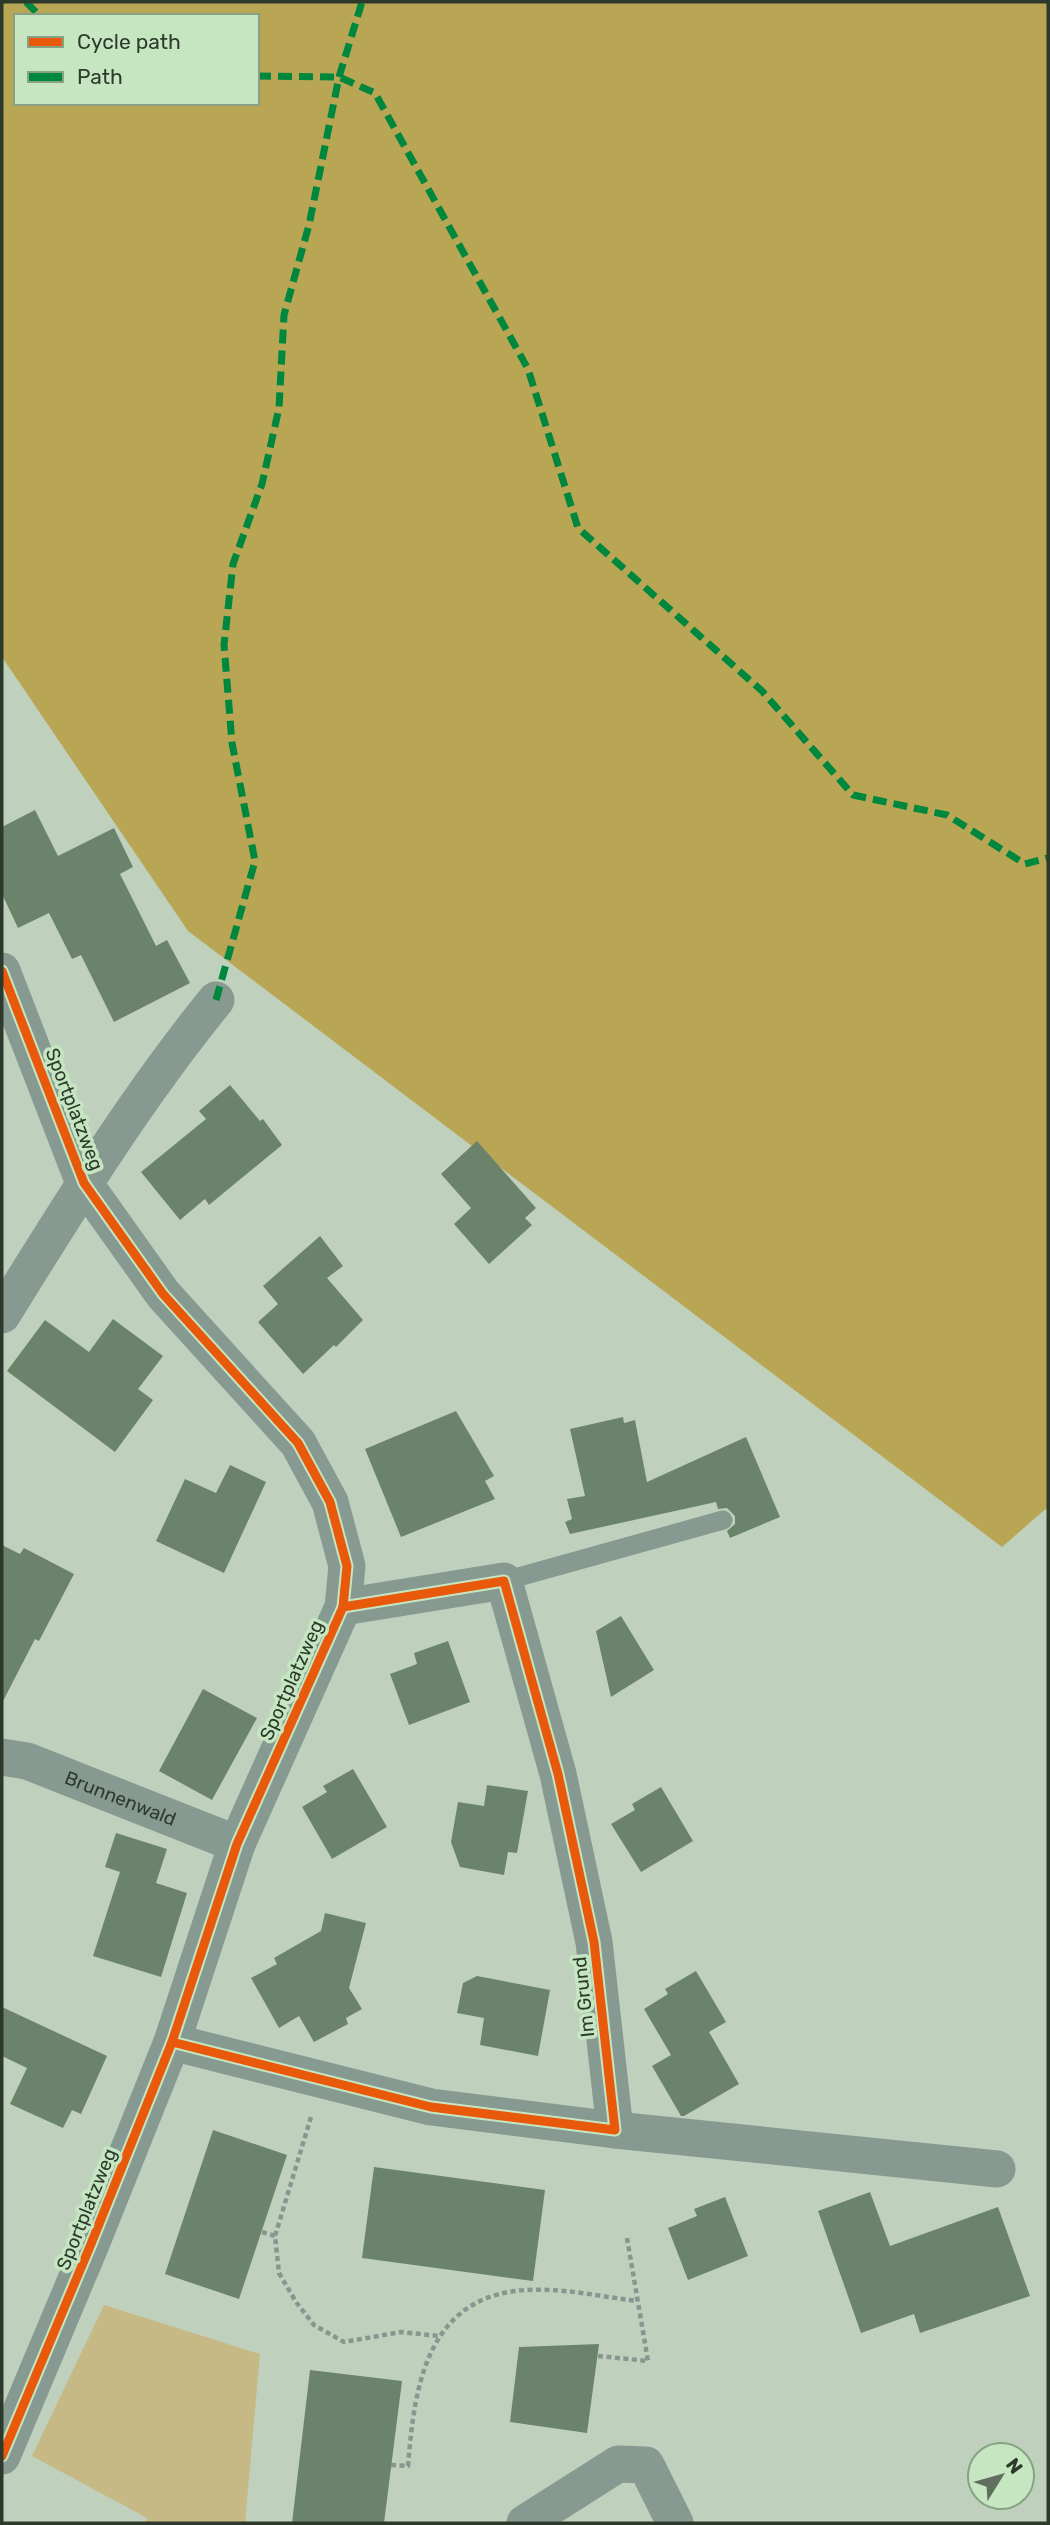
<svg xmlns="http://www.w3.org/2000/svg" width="1050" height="2525" font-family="Rubik,sans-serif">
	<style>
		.green { fill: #c7b986 }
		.forest { fill: #b8a655; fill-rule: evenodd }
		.building { fill: #6c836b }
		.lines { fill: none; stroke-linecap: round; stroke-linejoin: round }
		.path { stroke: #87978f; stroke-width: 4.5; stroke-dasharray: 5 3.5; stroke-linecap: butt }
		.lane { stroke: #869a92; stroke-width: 19 }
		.street { stroke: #869a92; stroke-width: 37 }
		.quiet { stroke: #00873e; stroke-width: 7; stroke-dasharray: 14 7; stroke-linecap: butt }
		.cycleway-casing { stroke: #c5e6c1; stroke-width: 13 }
		.cycleway { stroke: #e8590c; stroke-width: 9 }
		.labels { text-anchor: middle; stroke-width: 7; stroke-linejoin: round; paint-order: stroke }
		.street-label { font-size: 19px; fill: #2d3a2b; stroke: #c5e6c1 }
	</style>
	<rect width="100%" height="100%" fill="#bfd1bd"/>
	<path class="green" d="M 104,2305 L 260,2354 L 245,2523 L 145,2523 L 147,2518 L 32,2456 Z"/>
	<path class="forest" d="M 2,2 L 1048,2 L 1048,1507 L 1002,1547 L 188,931 L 2,657 ZM 16,16 L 257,16 L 257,103 L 16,103 Z"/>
	<g class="building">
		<path d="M 35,810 L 58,856 L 114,828 L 133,867 L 120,874 L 156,946 L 167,940 L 190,983 L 114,1022 L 81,955 L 72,959 L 49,913 L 18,928 L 2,894 L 2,827 Z"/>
		<path d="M 230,1085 L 260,1121 L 263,1119 L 282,1145 L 209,1205 L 205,1199 L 180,1220 L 141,1172 L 206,1119 L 199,1111 Z"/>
		<path d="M 477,1141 L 536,1208 L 525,1218 L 532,1225 L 489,1264 L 454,1224 L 471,1208 L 441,1174 Z"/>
		<path d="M 320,1236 L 343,1266 L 327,1278 L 363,1320 L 336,1347 L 334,1345 L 303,1374 L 258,1322 L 278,1304 L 263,1286 Z"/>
		<path d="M 113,1319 L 163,1356 L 138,1389 L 153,1400 L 115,1452 L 7,1371 L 45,1320 L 89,1352 Z"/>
		<path d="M 456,1411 L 494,1476 L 485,1481 L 495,1499 L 401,1537 L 365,1449 Z"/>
		<path d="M 623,1417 L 624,1423 L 635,1420 L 647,1482 L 746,1437 L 780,1517 L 730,1538 L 727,1531 L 735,1524 L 735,1516 L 727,1508 L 718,1509 L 716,1502 L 570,1534 L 565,1522 L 572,1519 L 567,1499 L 585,1496 L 570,1429 Z"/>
		<path d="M 230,1465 L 266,1482 L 224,1573 L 156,1541 L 185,1479 L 216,1493 Z"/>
		<path d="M 2,1545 L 20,1554 L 24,1548 L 74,1574 L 39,1641 L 35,1639 L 2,1703 Z"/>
		<path d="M 621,1616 L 654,1670 L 611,1697 L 596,1631 Z"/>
		<path d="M 448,1641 L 470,1702 L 409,1725 L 390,1674 L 417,1664 L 414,1653 Z"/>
		<path d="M 203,1689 L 257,1718 L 212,1800 L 159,1771 Z"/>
		<path d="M 353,1769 L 387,1827 L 332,1859 L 302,1807 L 327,1792 L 323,1786 Z"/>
		<path d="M 487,1785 L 528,1791 L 517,1853 L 508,1852 L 504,1875 L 460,1867 L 451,1842 L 458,1802 L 484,1806 Z"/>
		<path d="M 661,1787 L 693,1841 L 641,1872 L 611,1824 L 635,1810 L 632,1804 Z"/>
		<path d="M 116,1833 L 167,1849 L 156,1883 L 187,1893 L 161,1977 L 93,1956 L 120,1872 L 105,1867 Z"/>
		<path d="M 325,1913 L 366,1923 L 349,1988 L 362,2009 L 346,2018 L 348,2024 L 314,2042 L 299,2016 L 279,2028 L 251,1978 L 277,1964 L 274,1958 L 321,1931 Z"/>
		<path d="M 696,1971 L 726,2022 L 709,2032 L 739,2084 L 684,2116 L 681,2116 L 652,2066 L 671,2055 L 644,2009 L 668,1994 L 665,1989 Z"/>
		<path d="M 477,1976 L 550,1990 L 538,2056 L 480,2045 L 484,2018 L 457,2013 L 463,1983 Z"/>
		<path d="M 2,2007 L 107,2056 L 81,2114 L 72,2110 L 63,2128 L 10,2104 L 27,2068 L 2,2056 Z"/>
		<path d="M 213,2130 L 287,2155 L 239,2299 L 165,2274 Z"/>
		<path d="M 374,2167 L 545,2190 L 533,2281 L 362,2258 Z"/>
		<path d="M 870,2192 L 890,2246 L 998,2207 L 1030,2296 L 920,2333 L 914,2314 L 861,2333 L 818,2211 Z"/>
		<path d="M 725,2197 L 748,2256 L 688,2280 L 668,2228 L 697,2216 L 694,2209 Z"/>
		<path d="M 599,2344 L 587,2433 L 510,2422 L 519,2347 Z"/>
		<path d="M 310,2370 L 402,2381 L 384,2523 L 292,2523 Z"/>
	</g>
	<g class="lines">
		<g class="path">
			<path d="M 311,2117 L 275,2236 L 279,2273 L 296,2302 L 314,2325 L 344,2342 L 401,2332 L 439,2336"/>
			<path d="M 262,2232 L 275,2236"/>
			<path d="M 598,2356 L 648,2361 L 627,2238"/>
			<path d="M 391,2465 L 408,2466 C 414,2393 424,2303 515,2291 C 555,2286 597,2296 637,2301"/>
		</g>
		<path class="lane" d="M 504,1581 L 723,1520"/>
		<g class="street">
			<path d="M 2,971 L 84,1183 L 163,1294 L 298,1443 L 330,1502 L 347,1566 L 343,1607 L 237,1844 L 172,2042 L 91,2244 L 2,2456"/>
			<path d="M 2,1315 C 69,1207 136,1098 216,1000"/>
			<path id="s1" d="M 2,1757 L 27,1761 L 237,1844"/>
			<path d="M 172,2042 L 431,2107 L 615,2130 L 594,1942 L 558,1774 L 504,1581 L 343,1607"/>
			<path d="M 615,2130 L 997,2169"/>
			<path d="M 525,2523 L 618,2464 L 646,2465 L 675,2523"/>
		</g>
		<g class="quiet">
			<path d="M 26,2 L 40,16"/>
			<path d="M 257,76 L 339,77 L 375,93 L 528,369 L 578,528 L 762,691 L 853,795 L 947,815 L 1025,864 L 1048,858"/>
			<path d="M 216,1000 L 255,861 L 232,743 L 224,645 L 233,564 L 262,484 L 279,408 L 284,315 L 309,225 L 339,77 L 362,2"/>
		</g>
		<g class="cycleway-casing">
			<g id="cycleway">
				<path d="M 2,971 L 84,1183 L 163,1294 L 298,1443 L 330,1502 L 347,1566 L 343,1607 L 237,1844 L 172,2042 L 91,2244 L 2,2456"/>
				<path d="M 172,2042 L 431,2107 L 615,2130 L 594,1942 L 558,1774 L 504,1581 L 343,1607"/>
			</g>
		</g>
		<use href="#cycleway" class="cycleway"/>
	</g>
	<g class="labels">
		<g class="street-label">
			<text transform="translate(75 1109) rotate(69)" y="7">Sportplatzweg</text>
			<text transform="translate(291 1680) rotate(-66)" y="7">Sportplatzweg</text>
			<text dy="7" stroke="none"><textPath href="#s1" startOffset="126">Brunnenwald</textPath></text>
			<text transform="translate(583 1997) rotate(-96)" y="7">Im Grund</text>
			<text transform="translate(86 2209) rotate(-68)" y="7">Sportplatzweg</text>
		</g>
	</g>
	<rect width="1050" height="2525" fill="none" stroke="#2d3a2b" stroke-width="7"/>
	<rect x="14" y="14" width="245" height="91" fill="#c5e6c1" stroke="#88a185" stroke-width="2"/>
	<rect x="28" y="37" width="35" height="10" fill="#e8590c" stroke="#88a185" stroke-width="2"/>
	<text x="77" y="49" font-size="21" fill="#2d3a2b">Cycle path</text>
	<rect x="28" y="72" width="35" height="10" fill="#00873e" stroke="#88a185" stroke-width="2"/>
	<text x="77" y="84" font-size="21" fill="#2d3a2b">Path</text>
	<g transform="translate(1001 2476) rotate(53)"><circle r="33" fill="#c5e6c1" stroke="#88a185" stroke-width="2"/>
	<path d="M0-5L12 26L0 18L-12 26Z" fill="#606f5e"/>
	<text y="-10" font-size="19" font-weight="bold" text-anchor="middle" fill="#2d3a2b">N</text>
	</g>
</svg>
